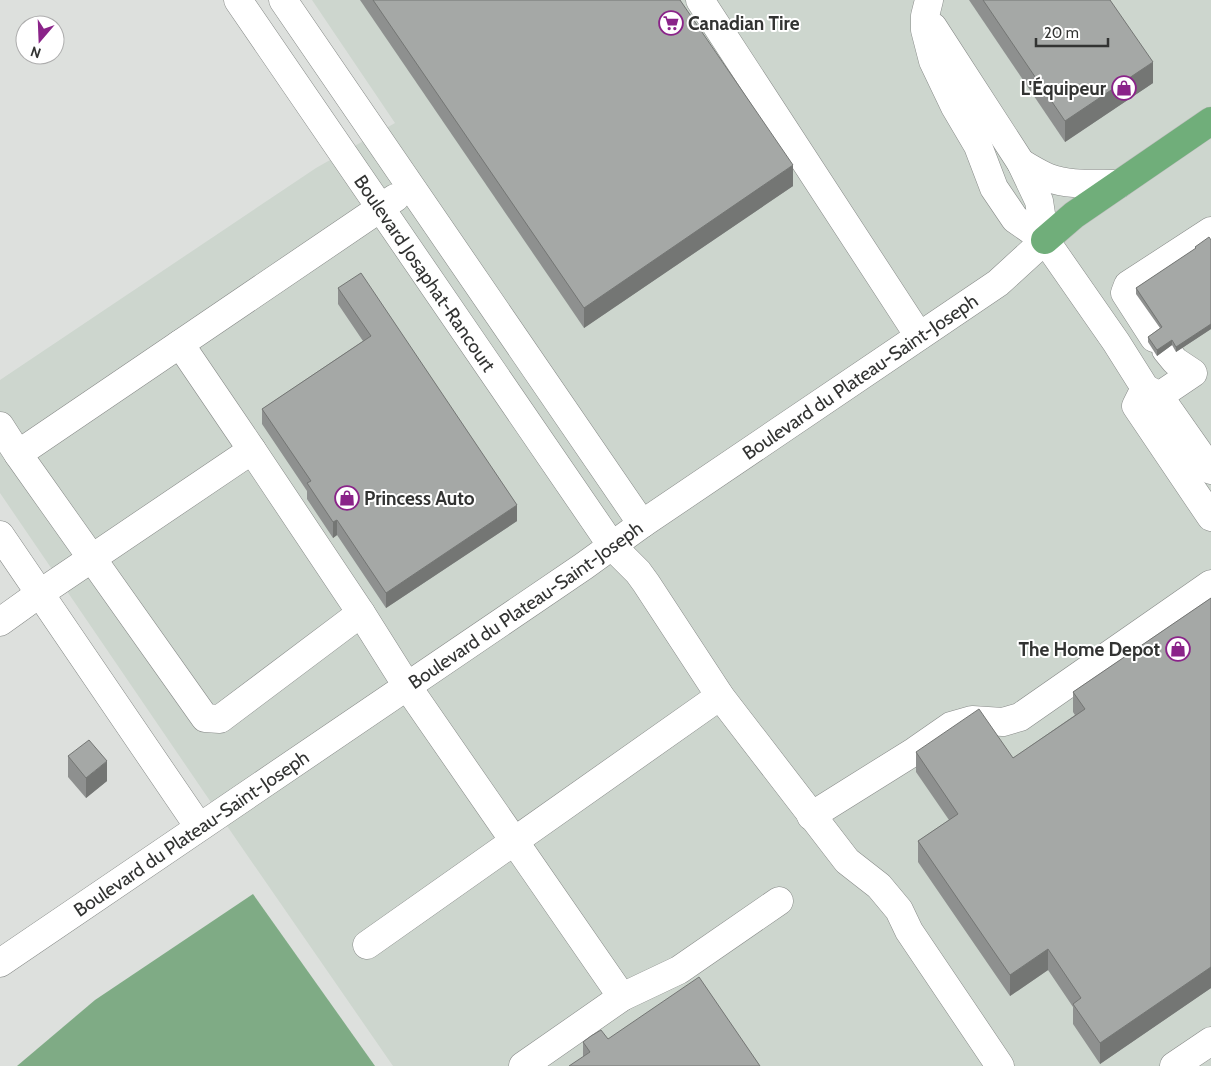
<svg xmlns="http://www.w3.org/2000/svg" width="1211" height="1066" font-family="Cabin,sans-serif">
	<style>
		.built { fill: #cdd6ce }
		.forest { fill: #7fab85 }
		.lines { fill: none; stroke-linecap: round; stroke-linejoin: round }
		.minor-casing { stroke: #878a88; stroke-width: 29 }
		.highway-casing { stroke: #bdbebd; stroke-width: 29 }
		.minor { stroke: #fff; stroke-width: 28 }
		.highway { stroke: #70ae7a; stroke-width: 28 }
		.wall { fill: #8e908f }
		.shaded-wall { fill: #747674 }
		.building { fill: #a5a8a6; stroke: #747674 }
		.labels { text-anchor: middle; stroke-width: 4; stroke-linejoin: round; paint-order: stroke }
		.poi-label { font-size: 19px; font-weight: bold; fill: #323332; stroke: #fff; text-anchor: start }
		.street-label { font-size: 19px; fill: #323332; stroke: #fff }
	</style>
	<rect width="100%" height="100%" fill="#dde0dd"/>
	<path class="built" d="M 312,0 L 1211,0 L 1211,1066 L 393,1066 L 236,839 L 0,493 L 0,380 L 316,168 L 395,123 Z"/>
	<path class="forest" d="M 253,894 L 375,1066 L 17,1066 L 95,1000 Z"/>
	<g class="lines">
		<g class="minor-casing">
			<g id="minor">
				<path id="s1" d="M 238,0 L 612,546 L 638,572 L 646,583 L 720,696 L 847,861 L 879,886 L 899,910 L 909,931 L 1000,1066"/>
				<path d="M 283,0 L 642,524"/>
				<path d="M 700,0 L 919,336"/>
				<path d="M 929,0 L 925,16 L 925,30 L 933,61 L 955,107 L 978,146 L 994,188 L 1015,219 L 1045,240 L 1116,342 L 1145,388 L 1159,396 L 1211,470"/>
				<path d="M 933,27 L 1021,163 L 1039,201 L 1045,240"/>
				<path d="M 1021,163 C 1030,168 1039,174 1049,178 C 1071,186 1096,183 1119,184"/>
				<path d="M 1154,338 L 1125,293 L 1128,285 L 1211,231"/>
				<path d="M 180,344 L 395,198"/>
				<path d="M 1145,388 L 1136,406 L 1211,517"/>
				<path d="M 1159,396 L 1193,373 L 1175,361 L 1166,350"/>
				<path d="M 0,426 L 18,454"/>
				<path d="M 252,450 L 180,344 L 18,454 L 205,718 L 220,719 L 361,613"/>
				<path d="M 0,535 L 199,827"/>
				<path d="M 0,622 L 39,594 L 252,450 L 361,613 L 407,686 L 622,997"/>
				<path d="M 811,816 L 915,751 L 951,726 L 972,720 L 1003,722 L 1020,717 L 1211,584"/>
				<path d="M 367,945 L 720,696"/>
				<path id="s2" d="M 0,963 L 584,566 L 642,524 L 998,283 L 1045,240"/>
				<path d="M 523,1066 L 622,997 L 679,970 L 779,901"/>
				<path d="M 1174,1066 L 1211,1041"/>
			</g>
		</g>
		<g class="highway-casing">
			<path id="highway" d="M 1045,240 L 1074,215 L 1211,121"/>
		</g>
		<use href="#minor" class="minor"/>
		<use href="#highway" class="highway"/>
	</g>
	<g class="wall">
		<path d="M 360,0 L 680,0 L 793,186 L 584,328 Z"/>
		<path d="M 969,0 L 1110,0 L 1153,83 L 1065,142 Z"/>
		<path d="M 1211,240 L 1211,329 L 1176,352 L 1172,345 L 1157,356 L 1148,342 L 1148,337 L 1160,328 L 1136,294 L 1136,288 L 1195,249 L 1195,247 Z"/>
		<path d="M 338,288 L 517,521 L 386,608 L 337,535 L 333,538 L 307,499 L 307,491 L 262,424 L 262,409 L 363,341 L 338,304 Z"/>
		<path d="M 1211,598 L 1211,988 L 1100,1064 L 1073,1024 L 1073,1007 L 1048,970 L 1010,996 L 918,862 L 918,841 L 949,820 L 916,772 L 916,752 L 1013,758 L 1075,715 L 1073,712 L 1073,692 Z"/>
		<path d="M 68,756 L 107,781 L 86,798 L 68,777 Z"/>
		<path d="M 608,1039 L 583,1057 L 583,1042 Z"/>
	</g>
	<g class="shaded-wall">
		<path d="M 1153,62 L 1153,83 L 1065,142 L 1065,121 Z"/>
		<path d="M 793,165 L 793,186 L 584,328 L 584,308 Z"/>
		<path d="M 1211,324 L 1211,329 L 1176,352 L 1176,347 Z"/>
		<path d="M 1172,340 L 1172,345 L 1157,356 L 1157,350 Z"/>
		<path d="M 517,505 L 517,521 L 386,608 L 386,593 Z"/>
		<path d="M 337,520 L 337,535 L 333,538 L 333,522 Z"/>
		<path d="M 107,761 L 107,781 L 86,798 L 86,778 Z"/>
		<path d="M 1048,949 L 1048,970 L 1010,996 L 1010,975 Z"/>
		<path d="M 1211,967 L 1211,988 L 1100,1064 L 1100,1043 Z"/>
	</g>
	<g class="building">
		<path d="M 373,0 L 680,0 L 793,165 L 584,308 Z"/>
		<path d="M 983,0 L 1110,0 L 1153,62 L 1065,121 Z"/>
		<path d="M 1209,237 L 1211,240 L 1211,324 L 1176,347 L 1172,340 L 1157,350 L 1148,337 L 1162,327 L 1136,288 L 1196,248 L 1195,247 Z"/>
		<path d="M 361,273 L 517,505 L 386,593 L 337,520 L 333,522 L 307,483 L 311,481 L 262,409 L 371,336 L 338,288 Z"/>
		<path d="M 1211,598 L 1211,967 L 1100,1043 L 1073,1004 L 1081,998 L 1048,949 L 1010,975 L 918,841 L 958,814 L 916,752 L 979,709 L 1013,758 L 1085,709 L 1073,692 Z"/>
		<path d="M 89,740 L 107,761 L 86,778 L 68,756 Z"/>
		<path d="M 699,977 L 760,1066 L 569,1066 L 590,1052 L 583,1042 L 591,1036 L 601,1030 L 608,1039 Z"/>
	</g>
	<defs>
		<g id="supermarket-ring" transform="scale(1.25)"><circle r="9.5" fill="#fff" stroke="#8a2389" stroke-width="1.5"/><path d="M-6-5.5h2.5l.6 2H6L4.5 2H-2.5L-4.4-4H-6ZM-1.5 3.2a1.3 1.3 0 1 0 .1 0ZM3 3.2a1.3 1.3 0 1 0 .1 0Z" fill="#8a2389"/></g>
		<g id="shop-ring" transform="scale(1.25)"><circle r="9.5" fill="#fff" stroke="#8a2389" stroke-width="1.5"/><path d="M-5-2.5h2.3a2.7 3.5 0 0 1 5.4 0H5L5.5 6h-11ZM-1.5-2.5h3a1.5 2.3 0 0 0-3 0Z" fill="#8a2389"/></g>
	</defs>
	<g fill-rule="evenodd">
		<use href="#supermarket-ring" x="671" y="23"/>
		<use href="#shop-ring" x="1124" y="88"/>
		<use href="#shop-ring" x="347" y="498"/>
		<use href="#shop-ring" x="1178" y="649"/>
	</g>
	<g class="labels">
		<g class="poi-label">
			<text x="688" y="30">Canadian Tire</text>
			<text x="1106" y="95" text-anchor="end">L'Équipeur</text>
			<text x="364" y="505">Princess Auto</text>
			<text x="1160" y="656" text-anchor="end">The Home Depot</text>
		</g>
		<g class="street-label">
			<text dy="7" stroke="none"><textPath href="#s1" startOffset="331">Boulevard Josaphat-Rancourt</textPath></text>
			<text dy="7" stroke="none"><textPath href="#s2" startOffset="1041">Boulevard du Plateau-Saint-Joseph</textPath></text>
			<text dy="7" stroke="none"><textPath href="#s2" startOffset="636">Boulevard du Plateau-Saint-Joseph</textPath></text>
			<text dy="7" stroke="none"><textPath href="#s2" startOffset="231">Boulevard du Plateau-Saint-Joseph</textPath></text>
		</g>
	</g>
	<g transform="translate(40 40) rotate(199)"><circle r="24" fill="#ffffff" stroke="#adadad"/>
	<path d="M0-4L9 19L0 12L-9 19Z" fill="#8a2389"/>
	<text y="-8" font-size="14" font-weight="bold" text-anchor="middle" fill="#323332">N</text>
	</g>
	<path d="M1036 38v8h72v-8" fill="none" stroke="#323332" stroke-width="2.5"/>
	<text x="1044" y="38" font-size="15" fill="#323332" stroke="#ffffff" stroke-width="4" paint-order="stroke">20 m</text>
</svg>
